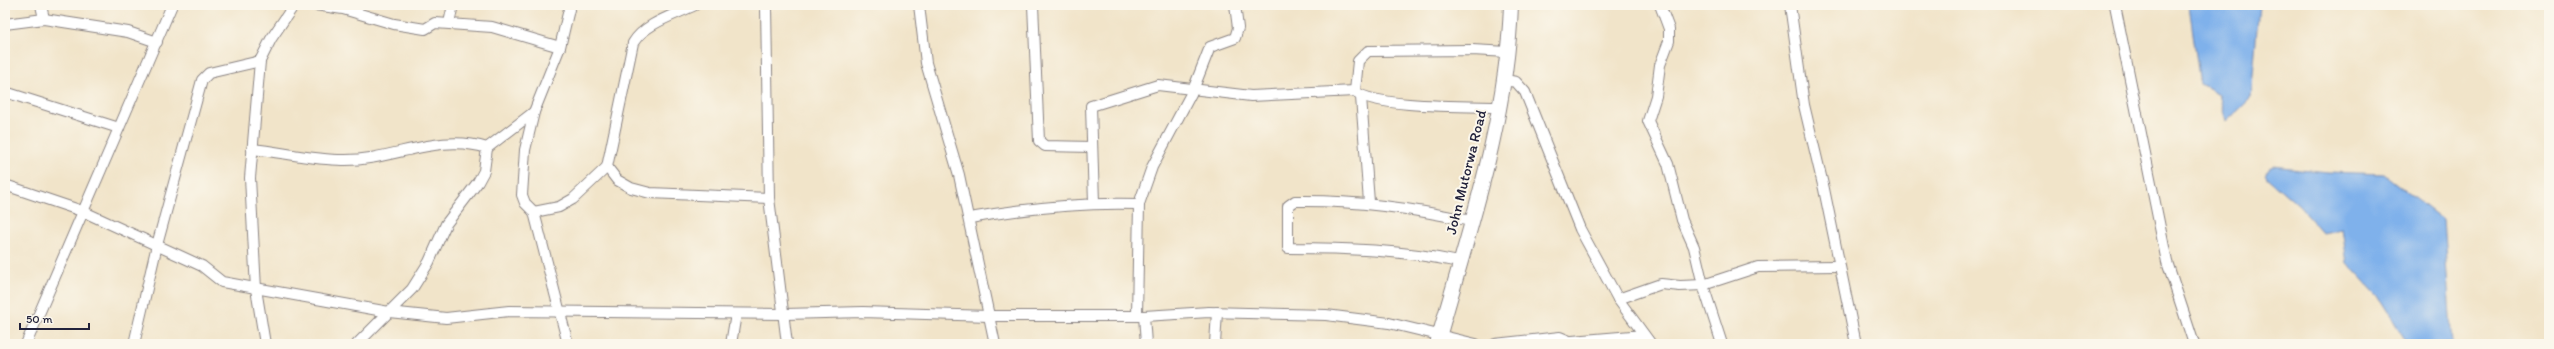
<svg xmlns="http://www.w3.org/2000/svg" width="2554" height="349" font-family="Itim,sans-serif">
	<style>
		.water { fill: #7fb1eb; stroke: #506a93 }
		.lines { fill: none; stroke-linecap: round; stroke-linejoin: round }
		.street-casing { stroke: #8a8382; stroke-width: 12 }
		.secondary-casing { stroke: #8a8382; stroke-width: 16 }
		.street { stroke: #fff; stroke-width: 10 }
		.secondary { stroke: #fff; stroke-width: 14 }
		.labels { text-anchor: middle; stroke-width: 4; stroke-linejoin: round; paint-order: stroke }
		.street-label { font-size: 15px; fill: #22223b; stroke: #fbf7ec }
	</style>
	<rect width="100%" height="100%" fill="#fbf7ec"/>
	<filter id="ink" filterUnits="userSpaceOnUse"><feTurbulence type="fractalNoise" baseFrequency=".025" numOctaves="2"/><feDisplacementMap in="SourceGraphic" scale="8" xChannelSelector="R" yChannelSelector="G"/><feConvolveMatrix kernelMatrix="1 2 1 2 8 2 1 2 1" color-interpolation-filters="sRGB"/></filter>
	<filter id="wash" filterUnits="userSpaceOnUse"><feTurbulence type="fractalNoise" baseFrequency=".012" numOctaves="4" result="noise"/><feDisplacementMap in="SourceGraphic" scale="16" xChannelSelector="R" yChannelSelector="G"/><feGaussianBlur stdDeviation="0.9" result="paint"/><feColorMatrix in="noise" values="0 0 0 0 0 0 0 0 0 0 0 0 0 0 0 0 0 1.4 0 .05"/><feComposite in="paint" operator="in"/></filter>
	<g filter="url(#wash)">
		<rect width="100%" height="100%" fill="#f1e4c9"/>
		<g class="water">
			<path d="M 2189,5 L 2259,5 L 2251,98 L 2226,122 L 2219,94 L 2200,84 Z"/>
			<path d="M 2272,166 L 2329,172 L 2384,174 L 2443,220 L 2452,344 L 2408,344 L 2378,296 L 2347,263 L 2342,229 L 2323,233 L 2299,206 L 2264,175 Z"/>
		</g>
	</g>
	<g filter="url(#ink)">
		<g class="lines">
			<g class="street-casing">
				<g id="street">
					<path d="M 315,5 L 343,9 L 394,24 L 425,29 L 435,23 L 492,27 L 560,47"/>
					<path d="M 766,5 L 769,198 L 787,344"/>
					<path d="M 919,5 L 926,63 L 959,175 L 995,344"/>
					<path d="M 1033,5 L 1039,141 L 1045,146 L 1092,147"/>
					<path d="M 1660,5 L 1669,29 L 1669,41 L 1660,65 L 1656,96 L 1648,121 L 1668,164 L 1682,220 L 1694,247 L 1703,285 L 1722,344"/>
					<path d="M 1790,5 L 1804,105 L 1824,189 L 1856,344"/>
					<path d="M 2115,5 L 2167,262 L 2194,344"/>
					<path d="M 44,19 L 128,32 L 157,42"/>
					<path d="M 449,23 L 453,5"/>
					<path d="M 5,24 L 44,19 L 41,5"/>
					<path d="M 1505,80 L 1516,82 L 1525,92 L 1580,229 L 1618,299 L 1651,344"/>
					<path d="M 1355,91 L 1358,61 L 1368,51 L 1472,50 L 1508,52"/>
					<path d="M 5,92 L 119,128"/>
					<path d="M 1361,97 L 1369,202"/>
					<path d="M 252,149 C 282,152 313,160 343,160 C 393,161 437,132 487,148 L 534,112"/>
					<path d="M 607,167 L 617,180 L 631,188 L 650,193 L 769,198"/>
					<path d="M 5,185 L 82,211 L 202,266 L 222,282 L 389,312 L 446,318 L 509,311 L 785,314 L 863,312 L 989,316 L 1144,316 L 1209,312 L 1326,315 L 1389,323 L 1476,344"/>
					<path d="M 1094,203 L 1091,106 L 1158,85 L 1251,96 L 1355,91 C 1373,108 1471,106 1500,107"/>
					<path d="M 534,212 L 559,207 L 573,199 L 607,167 L 633,43 C 645,23 675,15 695,5"/>
					<path d="M 970,218 C 1027,208 1082,202 1139,204"/>
					<path d="M 1459,262 C 1403,250 1345,248 1288,248 L 1288,206 L 1295,201 C 1356,200 1412,208 1471,221"/>
					<path d="M 1618,299 L 1661,284 L 1680,286 L 1703,285 L 1758,267 L 1839,266"/>
					<path d="M 1137,316 L 1139,204 L 1152,167 L 1193,90 L 1210,47 L 1235,38 L 1238,28 L 1235,5"/>
					<path d="M 1144,316 L 1146,344"/>
					<path d="M 1572,341 L 1644,335"/>
					<path d="M 26,344 L 172,5"/>
					<path d="M 134,344 L 157,245 L 202,80 L 209,73 L 260,61"/>
					<path d="M 265,344 L 256,289 L 250,178 L 260,61 L 271,39 L 294,5"/>
					<path d="M 357,344 L 412,289 L 429,262 L 446,224 L 478,182 L 484,171 L 487,148"/>
					<path d="M 568,344 L 534,212 L 525,203 L 522,195 L 525,150 L 534,112 L 560,47 L 570,5"/>
					<path d="M 731,344 L 736,314"/>
					<path d="M 1215,344 L 1217,312"/>
					<path d="M 1495,344 L 1560,337 L 1577,344"/>
				</g>
			</g>
			<g class="secondary-casing">
				<path id="secondary" d="M 1437,344 C 1468,233 1507,122 1511,5"/>
			</g>
			<use href="#street" class="street"/>
			<use href="#secondary" class="secondary"/>
		</g>
	</g>
	<g class="labels">
		<g class="street-label">
			<text transform="translate(1466 172) rotate(-76)" y="5">John Mutorwa Road</text>
		</g>
	</g>
	<rect width="2554" height="349" fill="none" stroke="#fbf7ec" stroke-width="20"/>
	<path d="M20 323v6h69v-6" fill="none" stroke="#22223b" stroke-width="2"/>
	<text x="26" y="323" font-size="12" fill="#22223b" stroke="#fbf7ec" stroke-width="3" paint-order="stroke">50 m</text>
</svg>
